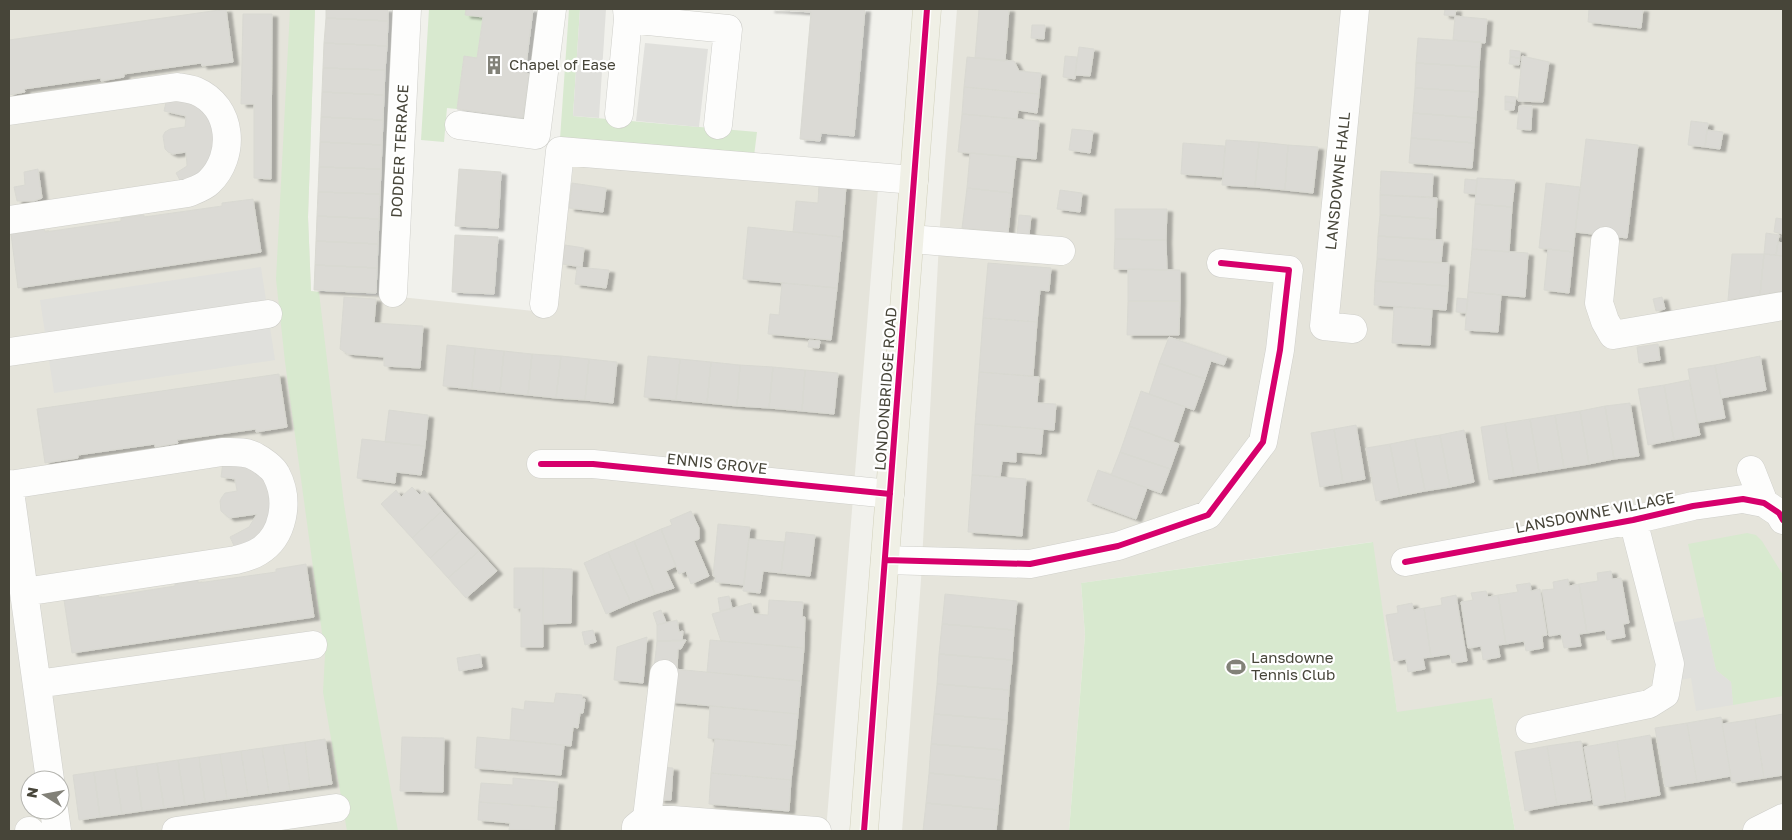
<svg xmlns="http://www.w3.org/2000/svg" width="1792" height="840" viewBox="0 0 1792 840" font-family="'Golos Text',sans-serif">
	<defs>
		<filter id="shadow"><feDropShadow dx="5.5" dy="3" stdDeviation="1" flood-color="#0004"/></filter>
	</defs>
	<rect width="100%" height="100%" fill="#f1f1ec"/>
	<path fill="#e5e4db" fill-rule="evenodd" d="M9,9H315L308,217L311,291L410,298L552,313L556,282L562,264L574,158L878,189L826,831H9ZM30,780H60V810H30Z
		M957,9H1783V831H1515L1492,699L1397,713L1372,542L1081,583L1085,635L1069,831H902L921,580L940,224Z"/>
	<path fill="#d8e9cf" d="M290,9H315L308,217L311,291L319,292L344,504L373,689L398,831H347L323,692L325,655L285,362L276,279Z
		M429,9H466V15L483,17L477,58L464,57L457,109L447,108L444,142L421,140Z
		M569,9H580L573,116L757,132L754,156L560,139Z
		M1747,533L1756,535L1762,541L1783,575V696L1733,705L1731,682L1716,670L1688,544Z
		M1373,542L1397,712L1492,698L1515,831H1069L1085,635L1081,583Z"/>
	<path fill="#e0e0dc" d="M580,9H606L599,118L573,116Z
		M645,43L708,49L699,127L636,121Z
		M261,267L275,360L54,393L40,300Z
		M1704,617L1716,670L1731,682L1733,705L1696,711L1691,678L1680,680L1670,623Z"/>
	<path fill="#dbdad5" stroke="#d9d9d2" filter="url(#shadow)" d="M226,9L233,62L202,66L201,63L124,74V77L101,81V78L24,89L25,92L9,95V40Z
		M326,9H388V21L326,18Z
		M466,9H533L525,73L529,74L523,118L457,109L464,56L477,58L483,17L465,15Z
		M769,9H865L854,136L821,133L820,141L800,139L811,12Z
		M979,9H1009L1005,61L975,58Z
		M1445,9H1456L1455,16L1444,15Z
		M1589,9H1643L1641,28L1588,22Z
		M243,14H272L271,179L254,178V104H241Z
		M1455,16L1487,19L1485,43L1453,40Z
		M326,18L388,21L387,46L324,43Z
		M1032,25H1045L1044,39L1031,38Z
		M1418,38L1481,42L1479,67L1416,63Z
		M324,43L387,46L385,70L323,68Z
		M1079,47L1094,49L1090,76L1075,75Z
		M1510,50L1520,51V58L1510,57Z
		M1065,56L1077,57L1075,79L1063,77Z
		M1522,56L1549,62L1543,102L1518,101Z
		M967,57L1014,61L1019,71L1041,73L1039,94L964,87Z
		M1510,57L1520,58L1519,65L1509,64Z
		M1416,63L1479,67L1478,92L1415,88Z
		M323,68L385,70L384,95L322,92Z
		M964,87L1039,94L1037,113L1018,110L1017,119L962,114Z
		M1415,88L1478,92L1476,118L1413,113Z
		M322,92L384,95L383,120L321,117Z
		M1505,96L1516,97L1515,103L1505,102Z
		M167,98L194,102L213,121L216,147L205,171L182,184L176,173L187,166L186,152L173,154L168,152L165,149L163,136L165,132L170,129L185,127L186,116L164,111Z
		M1505,102L1515,103L1514,110H1505Z
		M1519,106H1532L1531,130L1517,129Z
		M1413,113L1476,118L1474,143L1411,138Z
		M962,114L1039,121L1036,159L958,152Z
		M321,117L383,120L382,145L320,142Z
		M1691,121L1708,123L1705,147L1688,145Z
		M1072,129L1093,131L1090,153L1069,150Z
		M1707,130L1723,132L1720,149L1705,147Z
		M1411,138L1474,143L1472,168L1409,163Z
		M1586,139L1638,145L1627,238L1575,232Z
		M1226,140L1259,142L1255,187L1222,185Z
		M320,142L382,145L381,169L319,167Z
		M1259,142L1288,145L1285,190L1255,187Z
		M1183,143L1225,146L1223,177L1181,174Z
		M1288,145L1318,147L1313,193L1285,190Z
		M970,153L1016,157L1012,193L967,188Z
		M319,167L381,169L380,194L318,192Z
		M38,169L42,198L34,201H17L14,187L25,185L24,172Z
		M459,169L501,172L498,228L455,226Z
		M1381,171L1433,174L1432,197L1380,195Z
		M1477,178L1515,180L1512,207L1475,204Z
		M1465,179L1477,180L1476,194L1464,193Z
		M572,183L606,188L603,212L569,208Z
		M819,183L846,186L842,237L793,232L796,201L818,203Z
		M1546,183L1580,187L1573,252L1539,248Z
		M967,188L1012,193L1008,233L962,228Z
		M1060,190L1082,193L1080,212L1057,209Z
		M318,192L380,194L379,219L317,216Z
		M1380,195L1437,198L1436,219L1380,215Z
		M253,199L261,252L18,288L11,234L44,229L45,232L121,221V218L144,215V217L222,206V203Z
		M1475,204L1512,207L1509,252L1472,249Z
		M1115,209H1167L1166,240L1115,239Z
		M1019,215L1031,216L1029,235L1017,234Z
		M1380,215L1436,219L1435,240L1378,236Z
		M317,216L379,219L378,244L316,241Z
		M1776,218L1783,219V234L1774,232Z
		M748,227L842,237L837,288L743,279Z
		M1766,233L1779,235L1776,255L1764,254Z
		M455,235L498,237L494,294L452,292Z
		M1378,236L1443,240L1441,263L1377,259Z
		M1115,239L1166,240L1167,270L1114,269Z
		M316,241L378,244L377,268L315,265Z
		M1778,242L1783,243V256L1776,255Z
		M565,245L584,248L582,267L562,264Z
		M1472,249L1528,253L1525,297L1468,292Z
		M1548,249L1573,252L1569,293L1544,290Z
		M1732,254H1764L1760,295L1728,300Z
		M1764,254L1783,256V291L1760,295Z
		M1377,259L1449,263L1448,286L1375,281Z
		M988,263L1051,268L1049,291L1040,290L1037,322L983,318Z
		M315,265L377,268L376,293L314,290Z
		M577,267L609,270L606,288L575,284Z
		M1128,269L1180,270V301H1128Z
		M1375,281L1448,286L1446,310L1374,305Z
		M782,283L837,288L831,340L768,334L770,314L779,315Z
		M1468,292L1501,295L1498,332L1465,330Z
		M344,297L376,299L374,323L423,326L420,368L384,366V357L348,354L340,349Z
		M1662,297L1665,309L1656,311L1653,299Z
		M1457,298L1468,299L1466,313L1456,312Z
		M1128,301H1180L1179,335H1127Z
		M1394,307L1432,309L1430,345L1392,343Z
		M983,318L1037,322L1033,376L979,372Z
		M1169,337L1227,357L1224,365L1211,361L1205,379L1159,363Z
		M809,340L820,341L819,348L808,347Z
		M1658,344L1660,360L1639,363L1637,347Z
		M447,345L475,348L472,389L443,386Z
		M475,348L504,351L500,392L472,389Z
		M504,351L532,354L528,395L500,392Z
		M532,354L561,356L556,398L528,395Z
		M561,356L589,359L585,400L556,398Z
		M648,356L680,359L676,400L644,397Z
		M1760,356L1766,390L1721,398L1715,365Z
		M589,359L617,362L613,403L585,400Z
		M680,359L711,362L707,403L676,400Z
		M711,362L740,365L737,406L707,403Z
		M1159,363L1205,379L1194,410L1149,394Z
		M740,365L773,367L769,408L737,406Z
		M1715,365L1725,418L1697,423L1688,369Z
		M773,367L805,370L802,411L769,408Z
		M805,370L838,373L834,414L802,411Z
		M979,372L1039,377L1037,403L1056,404L1054,430L975,424Z
		M279,374L287,427L256,432V429L177,440L178,443L155,447V444L78,455V458L45,463L37,409Z
		M1689,380L1700,435L1674,440L1664,385Z
		M1664,385L1674,440L1648,445L1638,389Z
		M1141,391L1185,407L1173,442L1129,426Z
		M1630,403L1639,456L1614,459L1605,406Z
		M1605,406L1614,459L1589,464L1580,411Z
		M389,410L428,415L425,446L385,442Z
		M1580,411L1589,464L1564,468L1555,415Z
		M1555,415L1564,468L1539,472L1530,419Z
		M1530,419L1539,472L1514,476L1505,423Z
		M1505,423L1514,476L1489,480L1481,427Z
		M975,424L1043,429L1041,454L1016,452V462L1002,461L1000,477L972,475Z
		M1356,425L1365,479L1343,483L1334,429Z
		M1129,426L1179,444L1170,469L1120,452Z
		M1334,429L1343,483L1320,487L1311,433Z
		M1464,430L1474,482L1450,487L1440,435Z
		M1440,435L1450,487L1425,491L1415,439Z
		M362,439L425,446L421,475L396,472L395,483L357,478Z
		M1415,439L1425,491L1400,496L1390,444Z
		M1390,444L1400,496L1376,501L1366,448Z
		M1120,452L1170,469L1161,493L1111,475Z
		M223,462L249,466L269,485L273,513L261,537L236,550L230,537L249,527L257,514L229,518L221,511L220,501L222,497L225,493L237,491L235,479L221,477Z
		M1098,470L1147,488L1136,519L1087,501Z
		M972,475L1026,479L1022,536L968,532Z
		M412,487L420,495L424,490L442,511L412,538L381,504L396,490L401,497Z
		M442,511L460,531L430,558L412,538Z
		M691,511L699,528V539L694,541L709,576L691,584L686,571L679,574L661,529L672,525L670,520Z
		M718,524L750,527L744,585L715,582L716,576H713Z
		M661,529L676,566L666,571L674,588L655,594L634,541Z
		M460,531L479,551L448,578L430,558Z
		M786,532L815,535L810,576L781,573Z
		M749,539L785,542L781,573L763,571L760,593L743,591Z
		M634,541L655,594L631,603L608,552Z
		M479,551L497,571L466,598L448,578Z
		M608,552L631,603L606,614L584,563Z
		M306,564L314,617L72,653L64,600L98,595L99,598L175,586V584L198,580V583L276,572V569Z
		M514,568H543V647H521V608H514Z
		M543,568L572,569L571,623L543,624Z
		M1611,571L1612,579L1621,578L1629,623L1623,624L1625,637L1607,640L1605,630L1587,633L1579,584L1598,581L1597,573Z
		M1568,579L1569,586L1579,584L1587,633L1579,634L1581,646L1564,648L1561,634L1549,636L1542,590L1554,589L1553,582Z
		M1530,583L1531,591L1540,589L1547,635L1542,636L1543,648L1526,651L1524,641L1506,644L1498,595L1518,592L1516,585Z
		M1486,591L1488,597L1498,595L1506,644L1498,645L1500,657L1483,660L1481,646L1468,648L1461,602L1473,600L1471,593Z
		M945,594L1017,601L1014,630L942,624Z
		M1456,595L1467,661L1452,663L1450,654L1431,657L1424,608L1442,605L1441,598Z
		M729,596L732,608L720,611L718,598Z
		M769,600L803,602L802,617H805L804,648L721,641L712,614L751,603L754,614L768,615Z
		M1412,603L1413,610L1424,608L1431,657L1423,658L1425,669L1408,672L1406,659L1394,661L1386,615L1398,613L1397,606Z
		M661,610L666,622L657,625L653,613Z
		M677,620L679,632L683,631L682,641H657V625Z
		M942,624L1014,630L1012,660L939,654Z
		M593,630L596,642L585,645L582,632Z
		M647,637L643,683L614,680L617,647Z
		M686,640L681,649H678L677,670L654,669L657,641Z
		M710,640L804,648L801,681L707,672Z
		M480,654L482,667L459,671L457,658Z
		M939,654L1012,660L1009,690L937,684Z
		M674,669L801,681L798,714L670,702Z
		M937,684L1009,690L1007,720L934,714Z
		M556,693L582,695V699H585L583,713H580L578,728L573,727L571,746L510,740L512,708L524,710L525,701L554,703Z
		M710,706L798,714L795,746L708,738Z
		M934,714L1007,720L1004,750L931,744Z
		M1783,714V775L1764,778L1755,719Z
		M1721,717L1731,776L1697,782L1687,723Z
		M1755,719L1764,778L1732,783L1722,724Z
		M1687,723L1697,782L1665,787L1655,728Z
		M1650,735L1660,795L1626,801L1617,741Z
		M402,737L444,738L443,792L400,791Z
		M477,737L564,745L561,775L475,768Z
		M325,739L332,784L310,787L305,742Z
		M715,739L795,746L791,780L711,773Z
		M1581,741L1591,800L1557,805L1547,746Z
		M1617,741L1626,801L1594,806L1584,747Z
		M305,742L310,787L290,790L283,745Z
		M931,744L1004,750L1001,780L929,773Z
		M283,745L290,790L269,793L262,748Z
		M1547,746L1557,805L1525,811L1515,752Z
		M262,748L269,793L248,796L241,751Z
		M241,751L248,796L227,799L220,754Z
		M220,754L227,799L205,802L199,757Z
		M199,757L205,802L185,805L178,760Z
		M178,760L185,805L164,808L157,763Z
		M157,763L164,808L142,811L136,766Z
		M136,766L142,811L122,814L115,769Z
		M661,767L673,768L671,800H659Z
		M115,769L122,814L100,817L94,772Z
		M94,772L100,817L79,820L73,775Z
		M711,773L791,780L789,811L709,804Z
		M929,773L1001,780L998,810L926,803Z
		M513,778L558,782L556,808L479,802L481,783L513,785Z
		M479,802L556,808L554,831L509,830L510,823L478,820Z
		M926,803L998,810L996,831H923Z"/>
	<g fill="none" stroke-linecap="round" stroke-linejoin="round">
		<g stroke="#cfcfca" stroke-width="29">
			<path id="minor" d="M628,19L728,29L718,125
				M9,111L177,87C183,88 190,89 196,91C233,107 236,156 209,182C204,187 195,190 188,193L9,220
				M619,114L628,19L627,9
				M459,125L536,135L552,9
				M910,239L1061,251
				M1605,241L1599,303L1605,321L1613,335L1783,306
				M393,293L407,9
				M544,304L560,151L914,180
				M1353,329L1324,326L1355,9
				M9,352L268,314
				M541,464H593L890,494
				M1751,470L1764,503
				M9,484L50,780
				M9,485L222,452C233,452 247,451 256,457C262,460 273,468 276,474C290,500 284,537 258,552C252,556 243,558 236,560L24,592
				M885,560L1030,564L1118,546L1208,515L1263,442L1280,350L1289,270L1221,263
				M1405,562L1633,520L1693,506L1743,499L1764,503L1779,513L1783,520
				M37,684L313,645
				M1530,729L1649,704L1665,694L1670,664L1633,520
				M54,810L57,831
				M647,818L817,831
				M636,830V827L647,818L664,674
				M29,831H30
				M176,831L336,808
				M1757,831L1783,818"/>
		</g>
		<g stroke="#d2d1bc" stroke-width="29">
			<path id="major" d="M864,831L927,9"/>
		</g>
		<use href="#minor" stroke="#fdfdfc" stroke-width="28"/>
		<use href="#major" stroke="#f0f0e6" stroke-width="28"/>
		<g stroke="#fff" stroke-width="9">
			<path id="cycleway" d="M541,464H593L890,494
				M885,560L1030,564L1118,546L1208,515L1263,442L1280,350L1289,270L1221,263
				M1405,562L1633,520L1693,506L1743,499L1764,503L1779,513L1783,520
				M864,831L927,9"/>
		</g>
		<use href="#cycleway" stroke="#d6006c" stroke-width="6"/>
	</g>
	<defs>
		<g id="building-bare" transform="scale(1.5)"><path d="M-4-6H4V6H1V3H-1V6H-4ZM-2.5-4.3h1.7v1.8h-1.7ZM.8-4.3h1.7v1.8H.8ZM-2.5-1h1.7V.8h-1.7ZM.8-1h1.7V.8H.8Z" fill="#828178" stroke="#fff" stroke-width="2.5" paint-order="stroke"/></g>
		<g id="stadium-bare" transform="scale(1.5)"><path d="M0-5a6.5 5 0 1 0 0 10a6.5 5 0 1 0 0-10ZM-3.5-1.8h7v3.6h-7Z" fill="#828178" stroke="#fff" stroke-width="2.5" paint-order="stroke"/></g>
	</defs>
	<g fill-rule="evenodd">
		<use href="#building-bare" x="494" y="65"/>
		<use href="#stadium-bare" x="1236" y="667"/>
	</g>
	<g text-anchor="middle" stroke-width="4.5" stroke-linejoin="round" paint-order="stroke">
		<g font-size="15" fill="#474539" stroke="#fff" text-anchor="start">
			<text x="509" y="70">Chapel of Ease</text>
			<text x="1251" y="663">Lansdowne<tspan x="1251" dy="17">Tennis Club</tspan></text>
		</g>
		<g font-size="15" fill="#474539" stroke="#fff">
			<text transform="translate(400 151) rotate(-87)" y="5">DODDER TERRACE</text>
			<text transform="translate(1338 181) rotate(-84)" y="5">LANSDOWNE HALL</text>
			<text transform="translate(886 389) rotate(-86)" y="5">LONDONBRIDGE ROAD</text>
			<text transform="translate(717 464) rotate(6)" y="5">ENNIS GROVE</text>
			<text transform="translate(1595 513) rotate(-11)" y="5">LANSDOWNE VILLAGE</text>
		</g>
	</g>
	<rect width="1792" height="840" fill="none" stroke="#474539" stroke-width="20"/>
	<g transform="translate(45 795) rotate(281)"><circle r="24" fill="#ffffff" stroke="#b5b5b0"/>
	<path d="M0-4L9 19L0 12L-9 19Z" fill="#828178"/>
	<text y="-8" font-size="14" font-weight="bold" text-anchor="middle" fill="#474539">N</text>
	</g>
</svg>
